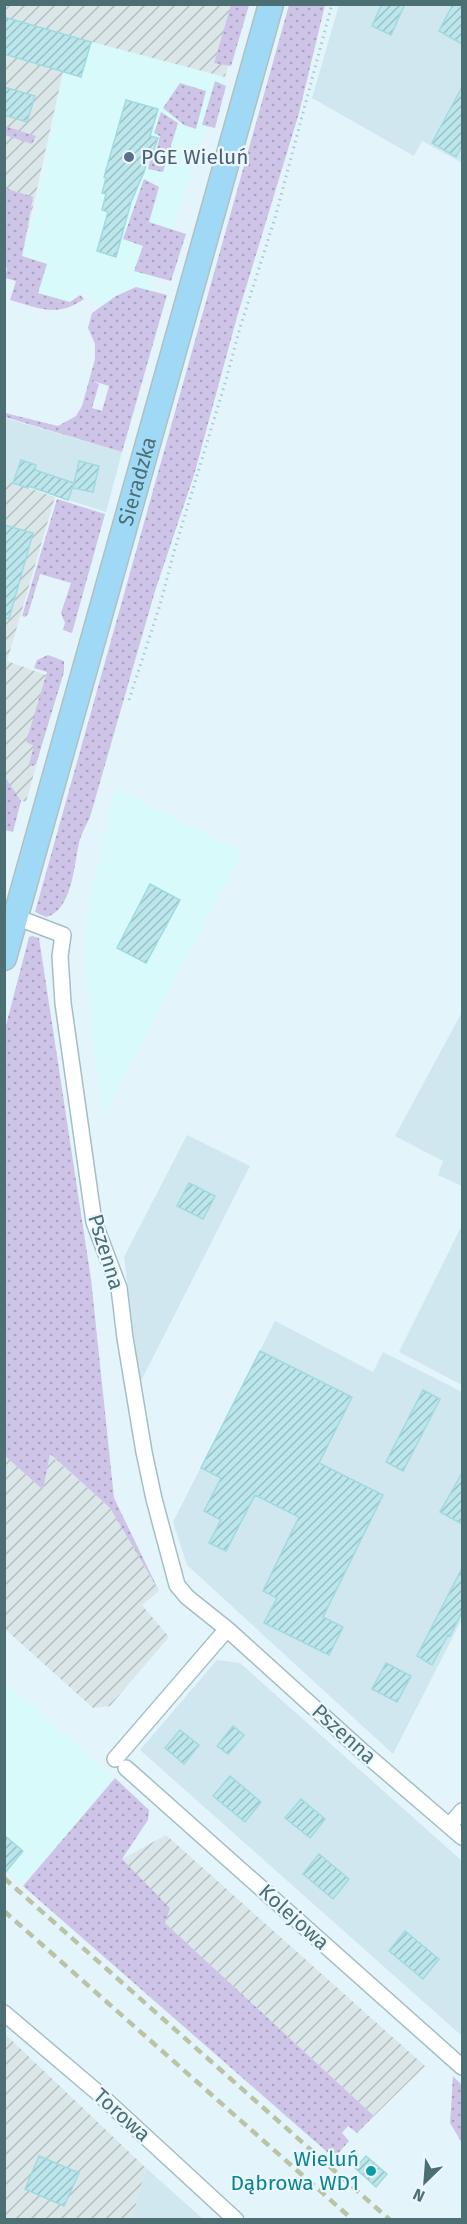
<svg xmlns="http://www.w3.org/2000/svg" width="467" height="2224" viewBox="0 0 467 2224" font-family="'Fira Sans',sans-serif">
	<defs>
		<pattern id="industrial-furrows" width="10" height="10" patternUnits="userSpaceOnUse" patternTransform="scale(1.5)"><rect width="10" height="10" fill="#dbe6e9"/><path d="M-1 1l2-2M0 10L10 0M9 11l2-2" fill="none" stroke="#b4bfc1"/></pattern>
		<pattern id="grass-dots" width="8" height="8" patternUnits="userSpaceOnUse" patternTransform="scale(1.5)"><rect width="8" height="8" fill="#cec4e7"/><path d="M2 2h.1M6 6h.1" fill="none" stroke="#a9a3c0" stroke-width="1.8" stroke-linecap="round"/></pattern>
		<pattern id="building-hatch" width="6" height="6" patternUnits="userSpaceOnUse" patternTransform="scale(1.5)"><rect width="6" height="6" fill="#bbe7ec"/><path d="M-1 1l2-2M0 6l6-6M5 7l2-2" fill="none" stroke="#9abfc4"/></pattern>
	</defs>
	<rect width="100%" height="100%" fill="#e4f4fb"/>
	<path fill="#d0e7ef" d="M339,5H462V163L422,141L414,156L312,98Z
		M5,418L122,452L106,512L5,480Z
		M462,1012V1186L438,1175L443,1161L395,1136Z
		M187,1135L250,1166L140,1383L124,1257Z
		M462,1225V1385L399,1352Z
		M275,1321L373,1372L383,1352L462,1392V1619L393,1754L187,1565L173,1522Z
		M217,1660L240,1663L462,1861V2036L140,1750Z
		M146,2168L203,2219H132Z"/>
	<path fill="#d8fafa" d="M91,42L225,77L140,321L106,312L84,292L70,302L38,293L46,264L22,256L39,197L63,71Z
		M115,788L243,852L102,1118L88,1000L86,947L88,908Z
		M5,1682L115,1778L23,1886L5,1870Z"/>
	<path fill="url(#industrial-furrows)" d="M4,5H245L225,77L92,42L81,77L63,72L22,256L5,251Z
		M5,480L55,497L7,661L60,680L26,802L5,795Z
		M49,1454L110,1508L159,1591L142,1605L169,1637L110,1706L93,1708L5,1629V1456L43,1490Z
		M166,1835L425,2066L374,2116L165,1923L122,1859Z
		M4,2033L146,2168L132,2219H5Z"/>
	<path fill="url(#grass-dots)" fill-rule="evenodd" d="M231,5H249L231,66L214,63Z
		M289,5H325L299,113L237,317L194,475L155,591L90,817C86,826 81,834 79,843C74,865 72,911 46,917L35,912Z
		M215,81L226,86L215,128L202,125Z
		M180,83L206,91L196,129L184,125L163,108Z
		M161,112L178,123L163,172L148,169L151,155H155L160,136L154,133Z
		M5,126L36,136L32,144L5,135Z
		M144,179L159,187L149,222L186,234L171,281L134,271L143,246L123,239Z
		M5,188L33,197L22,256L47,264L38,293L70,302L80,295L84,299C57,318 39,308 10,300L16,281L5,278L7,268L4,267Z
		M136,287L167,295L122,452L5,417V413L58,426L76,416L82,406L95,359V344L88,328L92,313L116,296ZM90,380L109,386L102,411L92,408L99,384Z
		M57,499L105,514L72,633L63,630L65,623L61,613L71,583L40,574L28,614L25,617L22,616Z
		M48,655L64,661V672L36,764L32,766L29,764L34,746L26,742L47,672L34,668L37,660Z
		M5,777L21,801L13,832L5,830Z
		M32,936L39,938L91,1279L114,1498L159,1591L110,1508L50,1454L43,1490L5,1456V1029L29,937Z
		M115,1778L149,1810L148,1820L122,1859L170,1908L165,1923L374,2116L357,2133L348,2126L342,2133L349,2141L334,2158L23,1886Z
		M453,2076L462,2085V2143L450,2123Z"/>
	<path fill="url(#building-hatch)" stroke="#9fdae0" stroke-width="1.5" d="M382,4H405L391,35L372,26Z
		M453,4H462V44L439,31Z
		M4,17L91,42L81,77L4,54Z
		M4,87L35,96L27,122L4,115Z
		M462,87V145L456,157L432,143Z
		M126,100L158,109L150,136L158,138L153,152L150,151L144,172L131,202L116,257L97,251L108,212L102,210L106,194L102,193L106,178L104,177Z
		M21,460L36,465L35,470L74,483L68,500L29,486L28,488L13,483Z
		M79,461L99,466L93,492L73,488Z
		M4,525L33,533L9,619L4,618Z
		M150,884L180,900L146,963L117,948Z
		M189,1183L215,1196L203,1219L177,1206Z
		M260,1351L352,1397L319,1463L383,1495L323,1617L343,1627L329,1655L264,1623L277,1598L263,1591L299,1517L255,1495L226,1551L209,1543L221,1520L204,1511L221,1478L201,1468Z
		M423,1390L440,1399L403,1471L386,1462Z
		M462,1473V1524L440,1512Z
		M462,1568V1612L450,1636L448,1635L432,1665L417,1656Z
		M386,1663L411,1676L397,1702L372,1689Z
		M233,1726L244,1735L228,1754L217,1746Z
		M180,1730L199,1745L184,1764L165,1748Z
		M230,1776L261,1802L245,1822L213,1796Z
		M301,1799L325,1819L310,1838L285,1818Z
		M4,1835L23,1851L4,1874Z
		M319,1854L349,1879L333,1899L303,1874Z
		M405,1931L439,1959L423,1979L389,1951Z
		M39,2156L79,2173L64,2206L25,2189Z
		M366,2156L387,2174L376,2187L355,2168Z"/>
	<g fill="none" stroke-linecap="round" stroke-linejoin="round">
		<g stroke="#a3bfc4" stroke-width="18">
			<path id="street" d="M16,917L63,935L60,956L63,1003L94,1222L119,1288L125,1338L144,1452L154,1499L177,1585L187,1597L227,1629L362,1751L462,1837
				M115,1759L227,1629
				M126,1768L462,2067
				M450,1825L462,1811
				M4,2013L97,2092L236,2220"/>
		</g>
		<g stroke="#b0c0c1" stroke-width="27">
			<g id="primary">
				<path id="s1" d="M4,958L271,4"/>
			</g>
		</g>
		<path stroke="#a1ced3" stroke-width="3" stroke-dasharray="1.5 4.5" stroke-linecap="butt" d="M129,700L160,605L175,548L226,380L239,331L275,218L332,4"/>
		<use href="#street" stroke="#fff" stroke-width="15"/>
		<use href="#primary" stroke="#a0d9f6" stroke-width="24"/>
		<path stroke="#bbc3a4" stroke-width="4.5" stroke-dasharray="9 6" stroke-linecap="butt" d="M4,1878L390,2220
			M4,1911L353,2220"/>
	</g>
	<circle fill="#5c6f8a" stroke="#eaf8fe" stroke-width="2" cx="129" cy="157" r="6"/>
	<circle fill="#0f9aa8" stroke="#eaf8fe" stroke-width="2" cx="371" cy="2171" r="6"/>
	<g text-anchor="middle" stroke-width="4.5" stroke-linejoin="round" paint-order="stroke">
		<g font-size="21" fill="#4e5e75" stroke="#eaf8fe" text-anchor="start">
			<text x="141" y="164">PGE Wieluń</text>
		</g>
		<g font-size="21" fill="#4b6f72" stroke="#eaf8fe">
			<text dy="7" stroke="none"><textPath href="#s1" startOffset="495">Sieradzka</textPath></text>
			<text transform="translate(106 1252) rotate(73)" y="7">Pszenna</text>
			<text transform="translate(344 1734) rotate(42)" y="7">Pszenna</text>
			<text transform="translate(294 1917) rotate(42)" y="7">Kolejowa</text>
			<text transform="translate(122 2115) rotate(42)" y="7">Torowa</text>
		</g>
		<g font-size="21" fill="#0d838f" stroke="#eaf8fe" text-anchor="end">
			<text x="359" y="2166">Wieluń<tspan x="359" dy="24">Dąbrowa WD1</tspan></text>
		</g>
	</g>
	<rect width="467" height="2224" fill="none" stroke="#4b6f72" stroke-width="12"/>
	<g transform="translate(425 2182) rotate(205)" stroke="#eaf8fe" stroke-width="4.5" paint-order="stroke">
	<path d="M0-4.5L10 22L0 15L-10 22Z" fill="#4b6f72"/>
	<text y="-9" font-size="16" font-weight="bold" text-anchor="middle" fill="#4b6f72">N</text>
	</g>
</svg>
